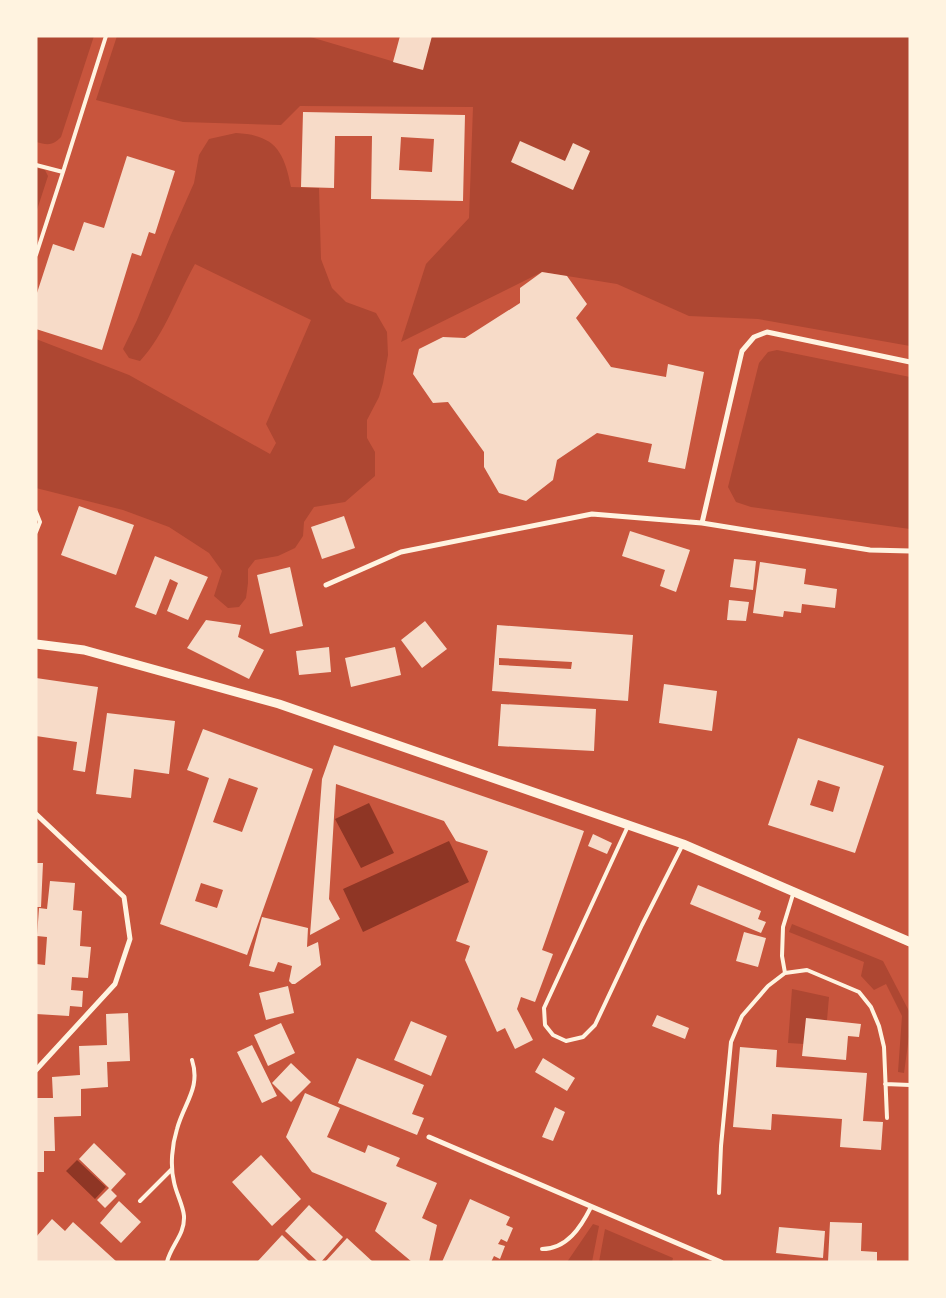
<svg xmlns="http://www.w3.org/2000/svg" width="946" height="1298" viewBox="0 0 946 1298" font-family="'Sofia Sans Condensed',sans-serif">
	<rect width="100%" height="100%" fill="#c8553d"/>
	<path fill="#ae4732" d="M36,36H94L61,137C53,146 47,145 36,142Z
		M117,36H307L422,70L432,36H910V346L758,319L689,316L617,284L542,272L401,342L426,264L469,218L473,107L300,106L281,125L183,122L96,100Z
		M236,133C275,135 284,151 291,187L319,188L321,259L332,288L346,302L376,313L387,332L388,355L383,383L379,397L367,420V438L375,452V476L345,502L314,507L304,522L303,536L295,548L278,556L255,560L248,569V583L246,598L239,607L228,608L214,596L222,571L209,553L169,527L123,510L36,488V339L129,375L270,454L276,443L266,424L311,320L195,264C177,296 165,334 140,361L129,358L123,349L137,320L170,237L194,183L199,155L209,139Z
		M36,168L45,170L48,176L36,213Z
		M777,350L910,377V529L751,507L736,502L728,487L759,363L768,352Z
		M792,924L883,961L910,1013V1029L904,1073L898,1072L902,1016L886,984L874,990L861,976L864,962L789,932Z
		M792,989L829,997L827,1020L804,1044L788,1043Z
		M593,1224L599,1226L592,1262H567Z
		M605,1229L673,1258L672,1262H599Z"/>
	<path fill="#8f3625" d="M369,803L394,853L361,868L335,819Z
		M449,841L469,882L363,932L343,889Z
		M77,1160L106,1187L95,1199L66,1171Z"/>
	<path fill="#f7dbc8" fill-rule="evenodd" d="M400,36H432L423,70L393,62Z
		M303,112L465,115L463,201L371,199L372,136H335L334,188L301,187ZM401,137L434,139L432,172L399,170Z
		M520,141L565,161L573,143L590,151L573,190L511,162Z
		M127,156L175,171L155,234L149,232L141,256L132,253L102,350L36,329V296L53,244L74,251L84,222L104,228Z
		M542,272L567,276L587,304L576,318L611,367L666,377L668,364L704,372L685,469L648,462L652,444L597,433L557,460L553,480L526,501L499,493L484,467V452L448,402L433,403L413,374L419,349L443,337L465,338L520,303V288Z
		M79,506L134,525L116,575L61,555Z
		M344,516L355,548L322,559L311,527Z
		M630,531L690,550L676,592L660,586L665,570L622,556Z
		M155,556L208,577L188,620L167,611L178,583L170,579L156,615L135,607Z
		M734,559L756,561L753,590L730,587Z
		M760,562L806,569L804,584L837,589L835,608L802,604L801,613L784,611L783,617L753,613Z
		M290,567L303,626L270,634L257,575Z
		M729,600L749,602L746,621L727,620Z
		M206,620L241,625L238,637L264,650L249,679L187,648Z
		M425,621L447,649L422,668L401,640Z
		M497,625L633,635L628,701L492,691ZM499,658L572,662L571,669L499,665Z
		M329,647L331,672L299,675L296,651Z
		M395,647L401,675L351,687L345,658Z
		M36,678L98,687L85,772L73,770L77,742L36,736Z
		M664,684L717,691L712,731L659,723Z
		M501,704L596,709L594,751L498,746Z
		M107,713L175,721L169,774L134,769L131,798L96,794Z
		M203,729L313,769L247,955L160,924L209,778L187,770ZM229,778L258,788L242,832L213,822ZM201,883L223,890L217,908L195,901Z
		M798,738L884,766L855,853L768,825ZM818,780L840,787L833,812L810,805Z
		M334,745L584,831L542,950L553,954L535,1002L521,997L517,1009L533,1040L515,1049L505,1028L497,1032L465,960L470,946L456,941L488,851L456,841L444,821L336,784L329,899L340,919L310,935L322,779Z
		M593,834L612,843L607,854L588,846Z
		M36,863H43L41,907H36Z
		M50,881L75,883L73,910L82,911L80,946L91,947L88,978L72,977L71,990L83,991L82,1007L70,1006L69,1016L36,1014V964L45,965L47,937L37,936L39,908L47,909Z
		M698,885L761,911L758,919L766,922L761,933L690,904Z
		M262,917L308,928L307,947L318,942L321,965L295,984H292L289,981L292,966L278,962L274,972L249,966Z
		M744,932L766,938L758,967L736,961Z
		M288,986L294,1013L266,1020L259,993Z
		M128,1013L130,1061L107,1062L108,1087L81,1089V1116L54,1117L55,1151H44V1172H36V1098H53L52,1077L80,1075L79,1046L107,1045L106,1014Z
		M657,1015L689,1028L685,1039L652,1026Z
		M806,1018L861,1024L859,1037L848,1036L846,1060L802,1056Z
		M411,1021L447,1036L431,1076L394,1060Z
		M281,1023L295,1053L268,1066L254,1035Z
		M252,1045L277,1096L262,1103L237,1052Z
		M740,1047L777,1050L776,1067L867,1073L863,1121L883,1122L881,1150L840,1147L842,1119L772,1114L771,1130L733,1127Z
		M357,1058L424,1085L412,1114L424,1118L417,1135L338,1103Z
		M543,1058L575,1078L567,1091L535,1072Z
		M291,1063L311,1082L291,1102L272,1083Z
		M305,1093L340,1108L327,1137L365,1153L368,1145L400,1158L396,1166L437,1183L422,1218L437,1225L429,1262H412L375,1231L387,1203L312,1172L286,1137Z
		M555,1107L565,1112L553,1141L542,1137Z
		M94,1143L126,1174L111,1190L117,1196L105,1208L97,1200L109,1188L79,1159Z
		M261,1155L301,1199L272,1226L232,1182Z
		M470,1199L510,1217L506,1225L513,1228L507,1242L501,1239L498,1244L505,1246L500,1259L494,1256L491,1262H442Z
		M119,1201L141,1222L121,1243L100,1223Z
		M309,1205L343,1237L321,1262H318L285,1231Z
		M52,1219L65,1231L73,1222L117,1262H36V1237Z
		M830,1222L862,1223L861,1251L877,1252V1262H828Z
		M779,1227L825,1231L823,1258L776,1253Z
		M282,1235L310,1262H257Z
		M347,1238L373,1262H325Z"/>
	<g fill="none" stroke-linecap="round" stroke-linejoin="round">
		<path stroke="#fff3e0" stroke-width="4" d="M36,165L63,172L106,36
			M36,255L63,172
			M36,512L40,522L36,532
			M628,826L544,1008L545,1025L553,1035L566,1041L583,1037L595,1025L642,925L683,844
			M794,891L783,927L782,956L785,973L807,970L859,992L871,1007L879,1026L884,1047L887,1118
			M885,1084L910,1085
			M719,1193L721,1146L731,1042L742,1016L768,986L785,973
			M140,1201L172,1169
			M542,1249C567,1249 581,1227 591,1207
			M167,1262C171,1245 185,1235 184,1216C183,1205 176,1193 174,1182C170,1166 172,1145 177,1129C184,1103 201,1088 192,1060"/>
		<path stroke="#fff3e0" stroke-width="5" d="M702,523L742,351L754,337L767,332L910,362
			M326,585L401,552L592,514L702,523L870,550L910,551
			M36,814L124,897L130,939L115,984L36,1070
			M429,1137L721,1262"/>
		<path stroke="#fff3e0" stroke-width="9" d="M36,644L84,650L279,704L683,844L910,942"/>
	</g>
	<rect width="946" height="1298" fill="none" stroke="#fff3e0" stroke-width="75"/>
</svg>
